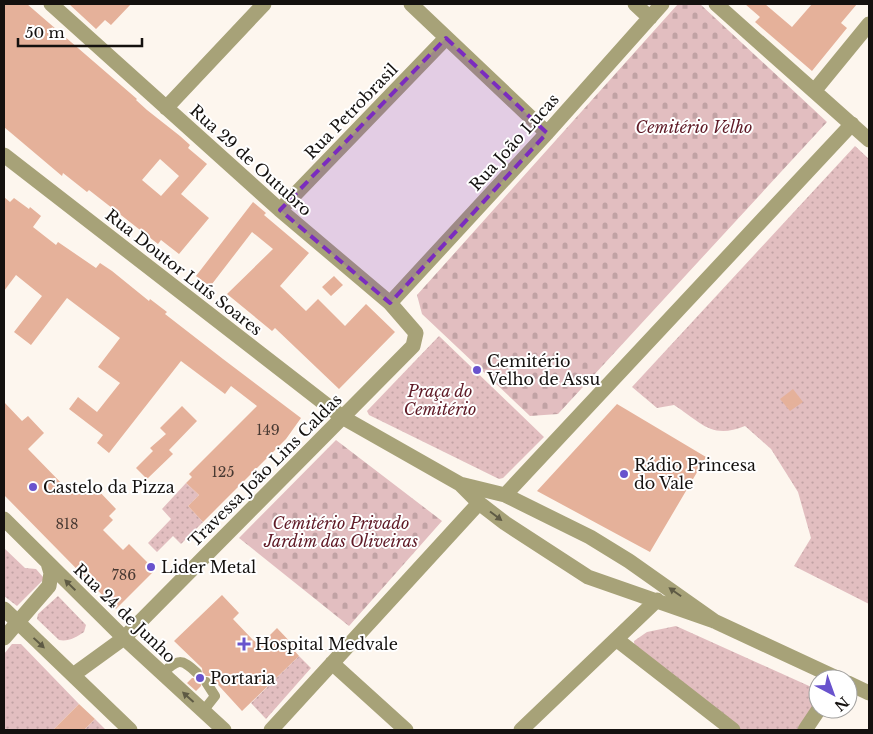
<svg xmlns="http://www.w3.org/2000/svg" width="873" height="734" viewBox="0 0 873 734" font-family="'Libre Baskerville',serif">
	<defs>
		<pattern id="green-dots" width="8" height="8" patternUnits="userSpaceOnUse" patternTransform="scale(1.25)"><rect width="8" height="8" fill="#e2bec0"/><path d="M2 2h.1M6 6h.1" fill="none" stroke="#c1a2a4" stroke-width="1.8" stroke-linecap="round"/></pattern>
		<pattern id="cemetery-stones" width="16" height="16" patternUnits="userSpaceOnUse" patternTransform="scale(1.25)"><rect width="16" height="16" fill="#e2bec0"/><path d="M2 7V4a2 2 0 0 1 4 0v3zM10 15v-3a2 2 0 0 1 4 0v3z" fill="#c1a2a4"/></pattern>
	</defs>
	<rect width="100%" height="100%" fill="#fdf6ee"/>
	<path fill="url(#green-dots)" d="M855,146L869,159V604L794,566L811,538L798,492L771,449L745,426C711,440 701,422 674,405L657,408L632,387Z
		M439,336L544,437L503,478L499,479L369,415L367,411Z
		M186,483L199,495L188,506L203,522L181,544L173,536L157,552L148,543L171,519L162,509Z
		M4,548L25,568L36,569L43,577V580L17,606L4,596Z
		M58,596L86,625L84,632C77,637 68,642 59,640L37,619L38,614Z
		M676,626L818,690V709L802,730H738L635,654L634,641L647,632Z
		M12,644H21L79,704L53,730H4V654Z
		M299,656L311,668L266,719L251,703Z
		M95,719L106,730H84Z"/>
	<path fill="url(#cemetery-stones)" d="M678,4H700L827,122L558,414L530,416L422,314L417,295Z
		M336,440L442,521L349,626L239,538Z"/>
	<path fill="#e5b19a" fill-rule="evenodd" d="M4,4H27L137,99L136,100L147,110L180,136L190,145L188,148L207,164L181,194L209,218L179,254L161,240L158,244L89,190L87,192L63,173L62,176L4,127ZM160,159L179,176L161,196L142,180Z
		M69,4H131L111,25L105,20L96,29Z
		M745,4H765L792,27L812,4H857L841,23L847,28L812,71L755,22L760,17Z
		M4,197L10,202L14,198L29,209L30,207L41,216L33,227L56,245L58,242L96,268L100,263L112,271L149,301L150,299L167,312L165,314L223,359L301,418L286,439L203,522L188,506L199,495L186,483L192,477L189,474L257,406L231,386L225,394L181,361L109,453L97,443L103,435L69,409L78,397L97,412L120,383L98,367L120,338L67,298L31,345L14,332L42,296L16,275L4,291Z
		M253,202L266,213L264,215L309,253L280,286L306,311L318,299L345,326L366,304L395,332L339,389L275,328L272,331L227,294L273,249L252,232L212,284H207L196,276Z
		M334,276L343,285L331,296L322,287Z
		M793,389L803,402L790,411L780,399Z
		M4,402L22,421L28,416L44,433L28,449L67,489L75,481L88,495L96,488L116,509L109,516L113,520L103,530L123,550L129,544L155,570L116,609L4,495Z
		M617,404L706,457L650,552L537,491Z
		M182,406L197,421L169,450L173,454L147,479L136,468L153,451L150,448L166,434L160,428Z
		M222,595L239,613L233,619L253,640L260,645L277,628L295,647L293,649L299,656L242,711L210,676H203L202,668L174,641Z
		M192,678L200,679L201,686L196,691L187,683Z
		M79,704L95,719L84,730H53Z"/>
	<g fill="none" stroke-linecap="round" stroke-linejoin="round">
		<path stroke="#a7a278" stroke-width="10" d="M163,673C178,659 181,658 197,673
			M204,710L215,696L206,682"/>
		<path stroke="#a7a278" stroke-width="15" d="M51,4L280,210L390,303L416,333L413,346L124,638L73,675
			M411,4L547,133
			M635,4L650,18
			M716,4L869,140
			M815,90L869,24
			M166,108L264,4
			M4,155L342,417L460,484L505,495L590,537L629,561L714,621
			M280,210L446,38
			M390,303L547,133L662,4
			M461,485L479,503L505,523L588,577L714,621L839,679
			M505,495L852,124
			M4,519L124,638L224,730
			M4,609L130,730
			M4,638L49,586L51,573L48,563
			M616,639L733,730
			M332,663L406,730
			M848,683L869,693
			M271,730L479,503
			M521,730L657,600
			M805,730L819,709"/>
	</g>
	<defs><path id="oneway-solid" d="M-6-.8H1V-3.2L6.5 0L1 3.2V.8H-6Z" transform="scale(1.25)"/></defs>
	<g fill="#5e5a44">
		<use href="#oneway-solid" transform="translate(496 516) rotate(37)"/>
		<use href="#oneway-solid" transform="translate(70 585) rotate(-136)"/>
		<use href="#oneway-solid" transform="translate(675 592) rotate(-145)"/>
		<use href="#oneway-solid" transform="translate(39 643) rotate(43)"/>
		<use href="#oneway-solid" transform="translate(188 697) rotate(-138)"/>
	</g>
	<path fill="#7b2cbf" fill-opacity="0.2" stroke="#7b2cbf" stroke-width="4" stroke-dasharray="10 6" stroke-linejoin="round" d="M446,38L547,133L390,303L280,210Z"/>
	<g fill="#6953cd" stroke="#fff" stroke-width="2">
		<circle cx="477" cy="370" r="5"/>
		<circle cx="624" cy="474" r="5"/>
		<circle cx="33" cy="487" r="5"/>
		<circle cx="151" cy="567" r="5"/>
		<path d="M241.5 636.5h5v5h5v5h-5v5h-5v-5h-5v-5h5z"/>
		<circle cx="200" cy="678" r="5"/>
	</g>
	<g text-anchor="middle" stroke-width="4" stroke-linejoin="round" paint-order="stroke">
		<g font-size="14" fill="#483932">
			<text x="268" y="435">149</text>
			<text x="223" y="477">125</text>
			<text x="67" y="529">818</text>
			<text x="124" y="580">786</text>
		</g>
		<g font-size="16" fill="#14110f" stroke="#fff">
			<text transform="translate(351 111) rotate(-46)" y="6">Rua Petrobrasil</text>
			<text transform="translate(514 142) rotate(-48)" y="6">Rua João Lucas</text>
			<text transform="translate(251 160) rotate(42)" y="6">Rua 29 de Outubro</text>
			<text transform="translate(184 272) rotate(38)" y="6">Rua Doutor Luís Soares</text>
			<text transform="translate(265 470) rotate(-45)" y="6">Travessa João Lins Caldas</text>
			<text transform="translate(125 613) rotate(44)" y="6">Rua 24 de Junho</text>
		</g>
		<g font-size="16" font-style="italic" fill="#5f1a26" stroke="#fff">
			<text x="694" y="133">Cemitério Velho</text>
			<text x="440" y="397">Praça do<tspan x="440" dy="18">Cemitério</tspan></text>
			<text x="341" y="529">Cemitério Privado<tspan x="341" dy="18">Jardim das Oliveiras</tspan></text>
		</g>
		<g font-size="16" fill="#14110f" stroke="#fff" text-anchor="start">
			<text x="487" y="367">Cemitério<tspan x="487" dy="18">Velho de Assu</tspan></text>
			<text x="634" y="471">Rádio Princesa<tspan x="634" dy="18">do Vale</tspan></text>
			<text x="43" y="493">Castelo da Pizza</text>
			<text x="161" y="573">Lider Metal</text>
			<text x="255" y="650">Hospital Medvale</text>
			<text x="210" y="684">Portaria</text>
		</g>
	</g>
	<rect width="873" height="734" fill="none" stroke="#14110f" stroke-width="10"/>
	<g transform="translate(833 694) rotate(139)"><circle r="24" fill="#ffffff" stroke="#a1a09f"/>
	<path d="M0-4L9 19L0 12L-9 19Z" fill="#6953cd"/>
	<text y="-8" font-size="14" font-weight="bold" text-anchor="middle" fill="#14110f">N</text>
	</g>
	<path d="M18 38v8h124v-8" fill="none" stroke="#14110f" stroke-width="2.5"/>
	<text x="25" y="38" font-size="15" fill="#14110f" stroke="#ffffff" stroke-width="4" paint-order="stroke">50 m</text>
</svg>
